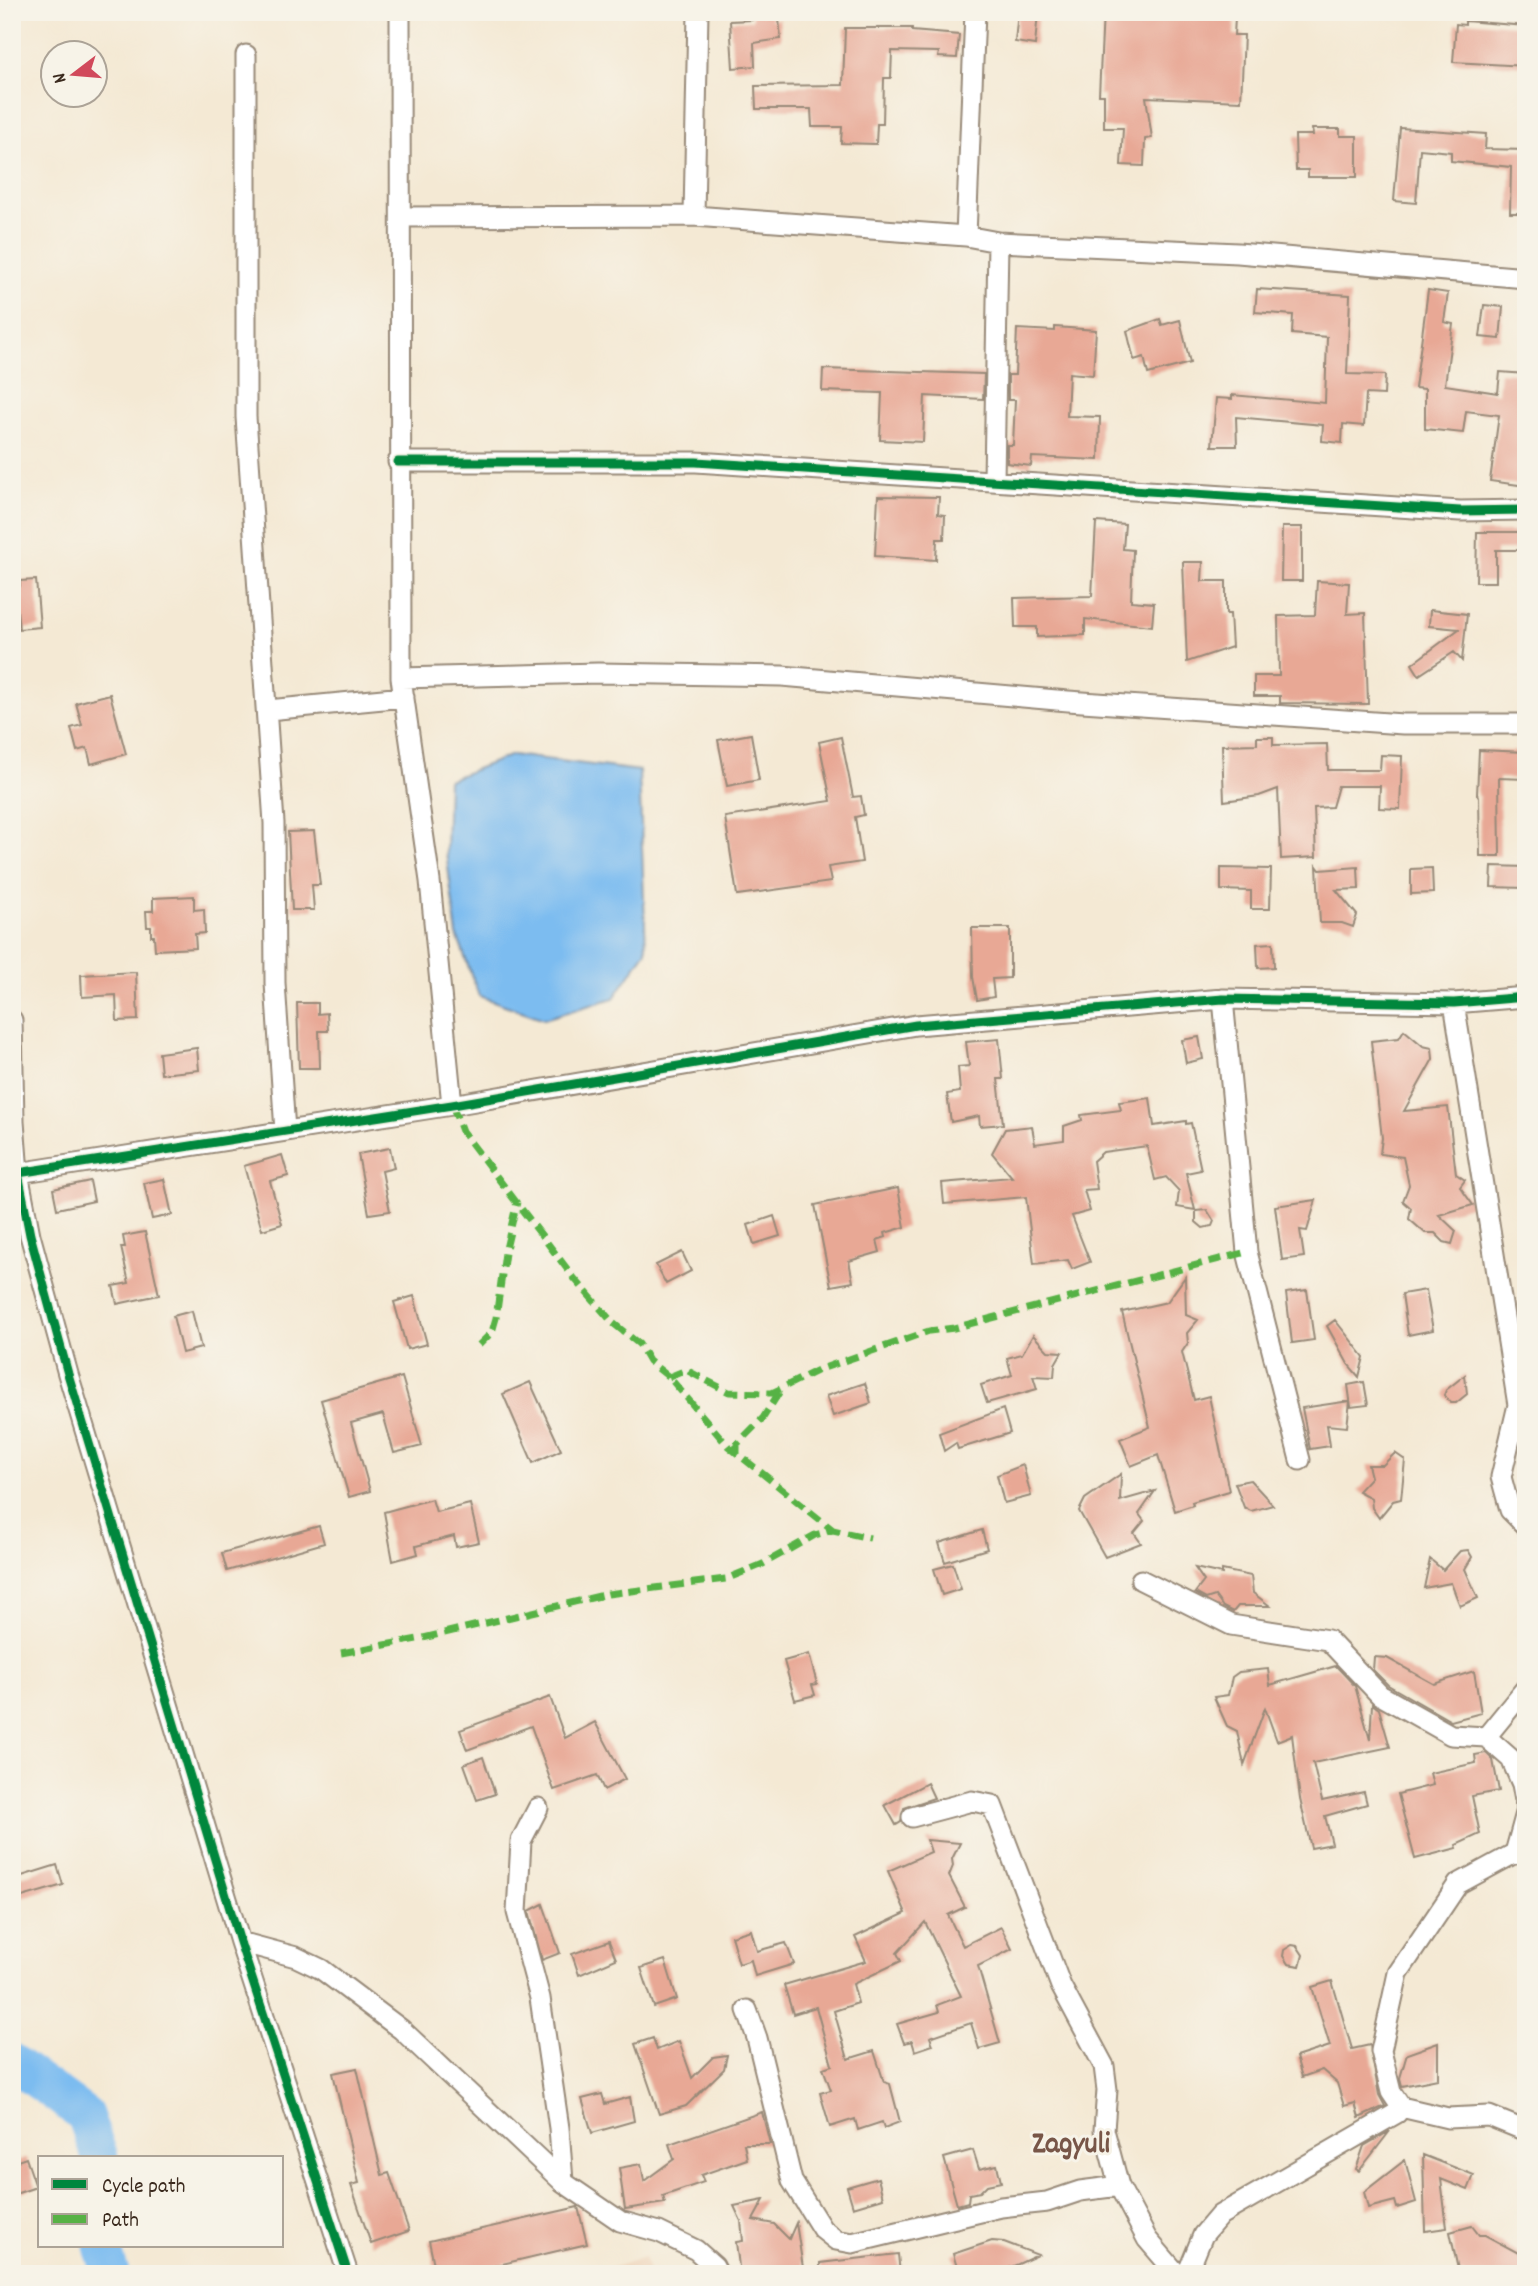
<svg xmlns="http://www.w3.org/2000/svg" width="1538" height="2286" viewBox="0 0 1538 2286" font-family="Dekko,sans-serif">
	<rect width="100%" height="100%" fill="#f7f3e8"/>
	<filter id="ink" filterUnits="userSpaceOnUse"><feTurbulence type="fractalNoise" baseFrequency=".0143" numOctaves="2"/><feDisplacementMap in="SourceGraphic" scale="14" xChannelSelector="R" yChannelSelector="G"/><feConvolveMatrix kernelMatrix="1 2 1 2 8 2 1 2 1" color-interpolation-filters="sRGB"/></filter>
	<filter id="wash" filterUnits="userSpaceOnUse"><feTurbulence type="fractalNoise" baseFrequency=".00686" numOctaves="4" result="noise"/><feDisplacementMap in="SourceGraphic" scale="28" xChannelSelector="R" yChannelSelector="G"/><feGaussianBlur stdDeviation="1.57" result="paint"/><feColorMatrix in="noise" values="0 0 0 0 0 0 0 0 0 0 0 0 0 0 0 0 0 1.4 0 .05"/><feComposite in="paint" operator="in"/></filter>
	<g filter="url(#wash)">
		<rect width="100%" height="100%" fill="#f4e9d4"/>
		<path fill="#efd6bc" d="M644,2257L649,2274H593Z"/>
		<path fill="#7cbcf0" stroke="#5c7387" stroke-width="2" d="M512,755L639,771L646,951L614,998L544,1019L479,996L457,935L446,852L448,780Z"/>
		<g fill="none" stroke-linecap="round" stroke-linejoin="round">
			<path stroke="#7cbcf0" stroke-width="37" d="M12,2062L85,2115L100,2158
				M102,2246L111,2274"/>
		</g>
		<g id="blocks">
			<path fill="#e8a895" d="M753,12H771V20L779,19L781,39L754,43L755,66L733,68L730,21L752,20Z
				M1018,12H1038L1035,45L1015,42Z
				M1103,12H1194V16L1235,18L1234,35H1244L1241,101L1146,97L1152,138L1145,139L1144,166L1121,165L1123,128H1104V95H1099Z
				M1465,21L1526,26V66L1453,62L1456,24L1465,25Z
				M845,28H912V31L959,35L957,58L938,57L939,52L892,51L891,78H884L883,124H877L876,144L841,143L842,127H812L811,109H756L755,86L843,85Z
				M1400,128L1486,134L1485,149L1526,150V213H1510L1511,167L1451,161V152L1420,149L1416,203L1394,201Z
				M1312,129H1340V136H1357V177H1308V170H1296L1295,135H1313Z
				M1257,289L1350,295L1347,374L1385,375L1384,395L1366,394L1364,426L1343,424L1342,443L1322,441L1323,425L1236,417L1237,446H1212L1216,398L1232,399V395L1325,403L1327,337L1292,334L1293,315L1255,312Z
				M1428,290L1448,293L1444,322L1453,324L1445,385L1498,393L1500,372L1526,374V486L1490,481L1499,415L1466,411L1463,433L1425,429V389L1415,388Z
				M1484,305L1503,307L1500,339L1480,337Z
				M1160,319L1162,325L1180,320L1190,363L1148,374L1144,357L1134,360L1127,331Z
				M1055,327L1096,330L1093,375L1069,373L1067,416L1100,417L1099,460L1032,457L1031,466L1007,463V445H1013L1015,400H1008V375H1015L1017,329L1055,331Z
				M823,369L984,374L983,399L925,396L923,442L880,440L882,393L822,391Z
				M878,496L939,497L938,514L945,515L944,539H937L936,560L875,556Z
				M1096,522L1125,524L1123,549L1133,550L1131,601L1154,603L1152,626L1085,619V635L1037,637V627H1015L1014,598L1092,596Z
				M1282,527H1302V581H1281Z
				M1477,532H1520L1519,550H1496V582H1476Z
				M1183,562H1203L1202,581H1226V614H1230L1232,647L1187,662Z
				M36,580L40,627L19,629L15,587L20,586V581Z
				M1317,581L1349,583L1347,614L1365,613L1368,704L1280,703V696H1254V676H1279L1278,616L1315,615Z
				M1430,610L1467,614L1462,661L1454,652L1419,675L1412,664L1459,629L1429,626Z
				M110,694L126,754L91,764L87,748L77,751L71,728L82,725L76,703Z
				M751,734L759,780L727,786L718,740Z
				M841,737L853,797L861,796L864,815L855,817L862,862L828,867L831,882L737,895L725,817L831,801L819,742Z
				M1257,737H1273V745L1327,744L1328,770H1380L1381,755L1402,756L1400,809L1379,808L1380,786H1338L1332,807L1314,808L1316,857L1281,859L1278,789L1259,796L1224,801L1222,745L1257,744Z
				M1479,750L1526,752V779L1499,778L1500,856H1480L1479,796L1477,795Z
				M314,831L320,885H312L314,910H292L288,832Z
				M1317,866L1320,870L1358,867L1359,889L1336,890L1357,915L1353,927L1342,923H1320Z
				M1492,866L1526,867V888L1491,887Z
				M1221,868L1271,869L1270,909H1251V891L1221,890Z
				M1432,868L1433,893L1411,894V869Z
				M194,896V910L204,909L205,933L195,934L196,948L155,950L154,936H151V927H147L146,911H153V898Z
				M972,928H1010V978L992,979L994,997L977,1000L973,977Z
				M1273,943L1274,967L1258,968L1257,944Z
				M136,972L138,1020L117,1021L116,995L82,997L81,975Z
				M297,1003H318V1014L327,1013L328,1031H319L320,1068H299Z
				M1404,1030L1423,1046L1432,1048L1433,1059L1404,1111L1448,1107L1456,1174L1465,1180L1460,1187L1473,1205L1439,1215L1456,1231L1452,1244L1444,1242L1435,1233H1425L1409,1219L1411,1208L1403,1201L1409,1185L1403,1157L1380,1154L1382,1138L1371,1041L1399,1038Z
				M1199,1037L1203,1059L1186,1063L1182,1040Z
				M999,1039L1003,1079H998L1003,1124L980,1126L979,1116L951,1122L947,1094L960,1092L958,1067L969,1066L966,1042Z
				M197,1048L199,1070L161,1074L159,1053Z
				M1150,1098L1154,1126L1186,1121V1124L1191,1123L1201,1170L1186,1173L1195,1210L1177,1207L1179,1191L1166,1177L1155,1180L1147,1146L1103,1152L1093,1161L1097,1189L1084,1190L1090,1211L1072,1216L1090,1262L1072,1269L1068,1260L1034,1264L1026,1197L944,1204L942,1183L1012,1177L992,1153L1005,1129L1032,1126L1035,1144L1064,1140V1126L1082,1120L1081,1115L1121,1110L1119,1102Z
				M390,1148L394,1168L382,1171L390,1211L369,1214L358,1154Z
				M282,1155L288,1176L270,1181L282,1224L262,1230L244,1166Z
				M164,1179L172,1215L152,1219L144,1183Z
				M90,1181L94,1201L57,1209L53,1189Z
				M898,1188L905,1227L885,1233L886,1237L877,1240L880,1252L849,1261L853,1282L831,1286L815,1205Z
				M1316,1200L1307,1231L1300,1230L1304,1257L1282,1260L1275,1206Z
				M1207,1210L1214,1221L1212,1226L1203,1228L1196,1222V1211Z
				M774,1216L780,1236L754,1244L748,1225Z
				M145,1232L159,1295L117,1304L113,1286L129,1283L121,1247H125L123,1236Z
				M682,1252L691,1271L666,1284L656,1265Z
				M1185,1277L1186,1315L1198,1320L1187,1333L1188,1343L1182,1352L1194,1400L1209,1396L1229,1491L1192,1502L1193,1505L1175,1511L1158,1455L1131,1466L1120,1439L1150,1427L1122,1312L1167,1302Z
				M1307,1290L1314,1340L1292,1343L1286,1293Z
				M1426,1290L1433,1330L1408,1335L1402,1294Z
				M414,1296L427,1344L407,1349L394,1302Z
				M192,1311L201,1348L182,1353L173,1316Z
				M1335,1320L1364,1357L1359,1377L1348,1364L1327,1326Z
				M1033,1335L1048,1351L1062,1352L1055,1364L1054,1377L1033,1376L1037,1389L987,1403L981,1385L1012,1375L1007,1358L1022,1354Z
				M1465,1375L1467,1394L1456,1403H1451L1444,1395L1446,1390Z
				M402,1377L422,1446L394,1453L383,1414L351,1423L370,1491L349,1497L321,1400Z
				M530,1382L561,1450L533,1463L503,1394Z
				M1364,1382L1368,1405L1351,1407L1348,1385Z
				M865,1383L871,1403L833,1416L826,1396Z
				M1350,1401L1347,1427L1327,1425L1330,1446L1310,1449L1302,1408Z
				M1003,1409L1010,1433L958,1449L956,1443L944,1451L939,1433Z
				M1395,1453L1405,1460L1401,1499L1393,1501L1379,1518L1372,1508L1371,1498L1358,1491L1371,1477L1368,1465H1383Z
				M1023,1465L1031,1496L1004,1503L997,1475Z
				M1121,1474L1120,1501L1155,1491L1139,1514L1144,1521L1134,1533L1141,1543L1105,1557L1079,1511L1085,1499Z
				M1250,1480L1273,1505L1251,1511L1244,1507L1235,1483Z
				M432,1499L436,1512L470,1504L479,1542L456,1547L454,1536L416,1546L418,1554L393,1561L384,1512Z
				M319,1526L324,1543L227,1571L222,1553Z
				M982,1530L987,1549L945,1562L939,1543Z
				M1468,1550L1472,1557L1465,1569L1478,1598L1460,1606L1451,1583L1424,1588L1430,1559L1443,1570L1460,1551Z
				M953,1564L961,1589L942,1595L934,1569Z
				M1195,1568L1222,1574V1570L1251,1576L1253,1593L1270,1606H1238L1233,1612L1223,1607L1215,1596L1206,1599L1195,1593L1204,1581Z
				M809,1654L817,1684L812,1685L815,1695L795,1700L784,1661Z
				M1374,1657L1387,1658L1434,1684L1474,1671L1481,1713L1451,1721L1388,1685L1373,1670Z
				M1336,1666L1355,1686L1370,1740L1372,1704L1379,1709L1390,1747L1313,1763L1322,1801L1364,1792L1367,1804L1325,1816L1332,1844L1311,1848L1300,1799L1292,1735L1277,1741L1265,1708L1244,1765L1237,1731L1227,1726L1214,1697L1228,1695L1232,1677L1239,1672L1268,1669L1270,1685Z
				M550,1697L565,1738L595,1722L625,1779L604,1790L597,1775L554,1790L531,1726L467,1750L460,1730Z
				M1486,1753L1493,1760L1499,1791L1472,1796L1480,1834L1456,1845L1457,1848L1415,1859L1398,1794L1433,1785L1430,1773L1476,1763L1475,1755Z
				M483,1757L495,1794L477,1800L464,1764Z
				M927,1783L934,1798L904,1808L901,1822L896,1825L885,1805Z
				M927,1840L960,1843L952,1859L953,1866L949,1876L965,1907L948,1915L963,1946L1001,1927L1012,1949L978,1966L1000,2043L979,2049L971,2023L930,2037L933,2045L915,2051L912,2041L904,2043L897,2024L939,2012L937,2005L961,1996L925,1922L897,1953L901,1961L853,1984L858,2003L834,2011L848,2059L874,2051L884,2082L890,2084L900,2122L884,2128L882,2122L858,2130L855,2119L830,2127L820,2093L831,2090L823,2068L832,2065L816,2007L793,2014L784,1985L866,1961L855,1937L906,1913L888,1871L931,1852Z
				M57,1865L63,1885L12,1900V1879Z
				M543,1904L560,1953L542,1960L529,1911Z
				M751,1930L757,1951L786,1943L794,1964L755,1976L751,1960L739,1964L731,1936Z
				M609,1941L616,1959L579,1975L572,1954Z
				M1292,1945L1297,1946L1303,1955L1300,1966L1288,1964L1283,1956L1284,1950Z
				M665,1960L677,1999L654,2007L641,1968Z
				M1332,1981L1352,2049L1370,2045L1379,2095L1385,2106L1359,2118L1355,2103L1344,2106L1337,2083L1322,2070L1302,2077L1296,2057L1330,2046L1312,1987Z
				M653,2038L657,2050L679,2041L692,2078L713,2057L727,2055L724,2069L686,2106L659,2114L635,2044Z
				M1438,2043V2079L1402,2086L1400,2078L1407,2054Z
				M357,2068L382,2175L389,2173L409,2231L371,2244L351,2185L359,2183L333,2073Z
				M602,2094L605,2104L630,2097L634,2121L592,2133L582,2099Z
				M762,2112L770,2144H744L747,2159L701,2175L704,2182L663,2196L665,2203L625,2209L619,2168L641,2164L644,2181L674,2159L669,2144Z
				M1390,2131L1359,2171L1356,2169L1364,2146Z
				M973,2150L979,2169L997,2165L1001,2182L987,2185L980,2192L969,2194L968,2202L957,2205L944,2158Z
				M1423,2155L1474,2175L1468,2190L1441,2179L1447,2228L1425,2231Z
				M26,2158L36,2187L12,2195V2163Z
				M1405,2160L1416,2202L1397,2208L1395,2201L1368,2208L1364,2192Z
				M878,2178L883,2198L853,2207L847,2187Z
				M764,2200L753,2220L774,2224L789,2239L796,2223L804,2274H740L736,2242L743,2241L741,2221L734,2206Z
				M578,2207L587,2244L460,2274H436L429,2241Z
				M1472,2226L1479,2235H1485L1526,2257V2274H1459L1450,2232Z
				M992,2241L1004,2242L1038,2255L996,2274H959L953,2254Z
				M898,2254L900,2274H820V2263Z"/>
		</g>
	</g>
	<g filter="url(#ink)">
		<use href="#blocks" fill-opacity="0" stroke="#988a79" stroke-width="2"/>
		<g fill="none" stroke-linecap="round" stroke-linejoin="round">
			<g stroke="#988a79" stroke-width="23">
				<path id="minor" d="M400,12L401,678L430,881L452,1105
					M246,55V417L274,823L275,983L285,1131
					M694,216L698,12
					M401,217L694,216L966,236L998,242L1238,253L1526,278
					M966,236L975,12
					M398,462H696L1460,511L1526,510
					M994,480L998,242
					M401,678L598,673L782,676L1068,701L1403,724H1526
					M268,710L404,697
					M1223,999L1247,1252L1300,1460
					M1454,1003L1518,1405L1501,1477L1510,1510L1526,1526
					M12,1020L14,1122L18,1173L452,1105L916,1025L1223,999L1454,1003L1526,997
					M18,1173L30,1235L68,1374L240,1942L348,2274
					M1141,1580L1231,1625L1328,1640L1380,1695L1451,1735L1486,1737L1511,1759L1522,1784L1526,1806
					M1486,1737L1526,1688
					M538,1808L521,1841L517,1912L540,1998L559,2128L563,2182
					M912,1817L972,1801L992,1805L1061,1986L1104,2066L1107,2090L1104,2130L1119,2186L1147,2239L1177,2274
					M1515,1853L1526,1813
					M240,1942L296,1957L321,1969L402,2030L563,2182L620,2221L659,2232L696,2250L714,2266L718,2274
					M747,2010L757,2038L792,2181L822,2229L836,2240L852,2243L1001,2207L1047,2202L1080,2191L1119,2186
					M1401,2107L1448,2118L1489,2116L1526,2131
					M1187,2274L1203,2235L1220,2215L1397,2113L1401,2107L1391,2092L1381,2051L1398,1973L1458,1884L1515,1853L1526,1856"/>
			</g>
			<use href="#minor" stroke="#fff" stroke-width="19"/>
			<path stroke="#57b245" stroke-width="7" stroke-dasharray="14 7" stroke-linecap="butt" d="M452,1105L462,1131L574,1278L613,1323L639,1344L649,1361L669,1377L728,1446L833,1530
				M479,1345L492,1332L496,1318L505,1253L517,1202
				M669,1377L686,1370L729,1392L772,1393L818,1370L929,1331L954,1328L1247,1252
				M737,1454V1444L763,1418L782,1388
				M341,1653L423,1638L608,1594L726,1579L763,1564L815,1535L833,1530L870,1538"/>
			<g stroke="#f7f3e8" stroke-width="13">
				<path id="cycleway" d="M398,462H696L1460,511L1526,510
					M12,1020L14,1122L18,1173L452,1105L916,1025L1223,999L1454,1003L1526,997
					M18,1173L30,1235L68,1374L240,1942L348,2274"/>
			</g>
			<use href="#cycleway" stroke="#00873e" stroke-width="9"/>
		</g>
	</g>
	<g text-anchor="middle" stroke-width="6" stroke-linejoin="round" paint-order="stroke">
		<g font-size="30" font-weight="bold" fill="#785648" stroke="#f7f3e8">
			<text x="1071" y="2152">Zagyuli</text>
		</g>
	</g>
	<rect width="1538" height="2286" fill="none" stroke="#f7f3e8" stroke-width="42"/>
	<rect x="38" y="2156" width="245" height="91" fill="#f7f3e8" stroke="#aca397" stroke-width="2"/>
	<rect x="52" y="2179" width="35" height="10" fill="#00873e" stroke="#aca397" stroke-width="2"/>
	<text x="102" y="2192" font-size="21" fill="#3b2a1e">Cycle path</text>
	<rect x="52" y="2214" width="35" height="10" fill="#57b245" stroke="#aca397" stroke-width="2"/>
	<text x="102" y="2226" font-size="21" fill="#3b2a1e">Path</text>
	<g transform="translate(74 74) rotate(254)"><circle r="33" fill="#f7f3e8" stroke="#aca397" stroke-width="2"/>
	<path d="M0-5L12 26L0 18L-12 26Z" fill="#d1495b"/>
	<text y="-10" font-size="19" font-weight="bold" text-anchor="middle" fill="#3b2a1e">N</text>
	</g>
</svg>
